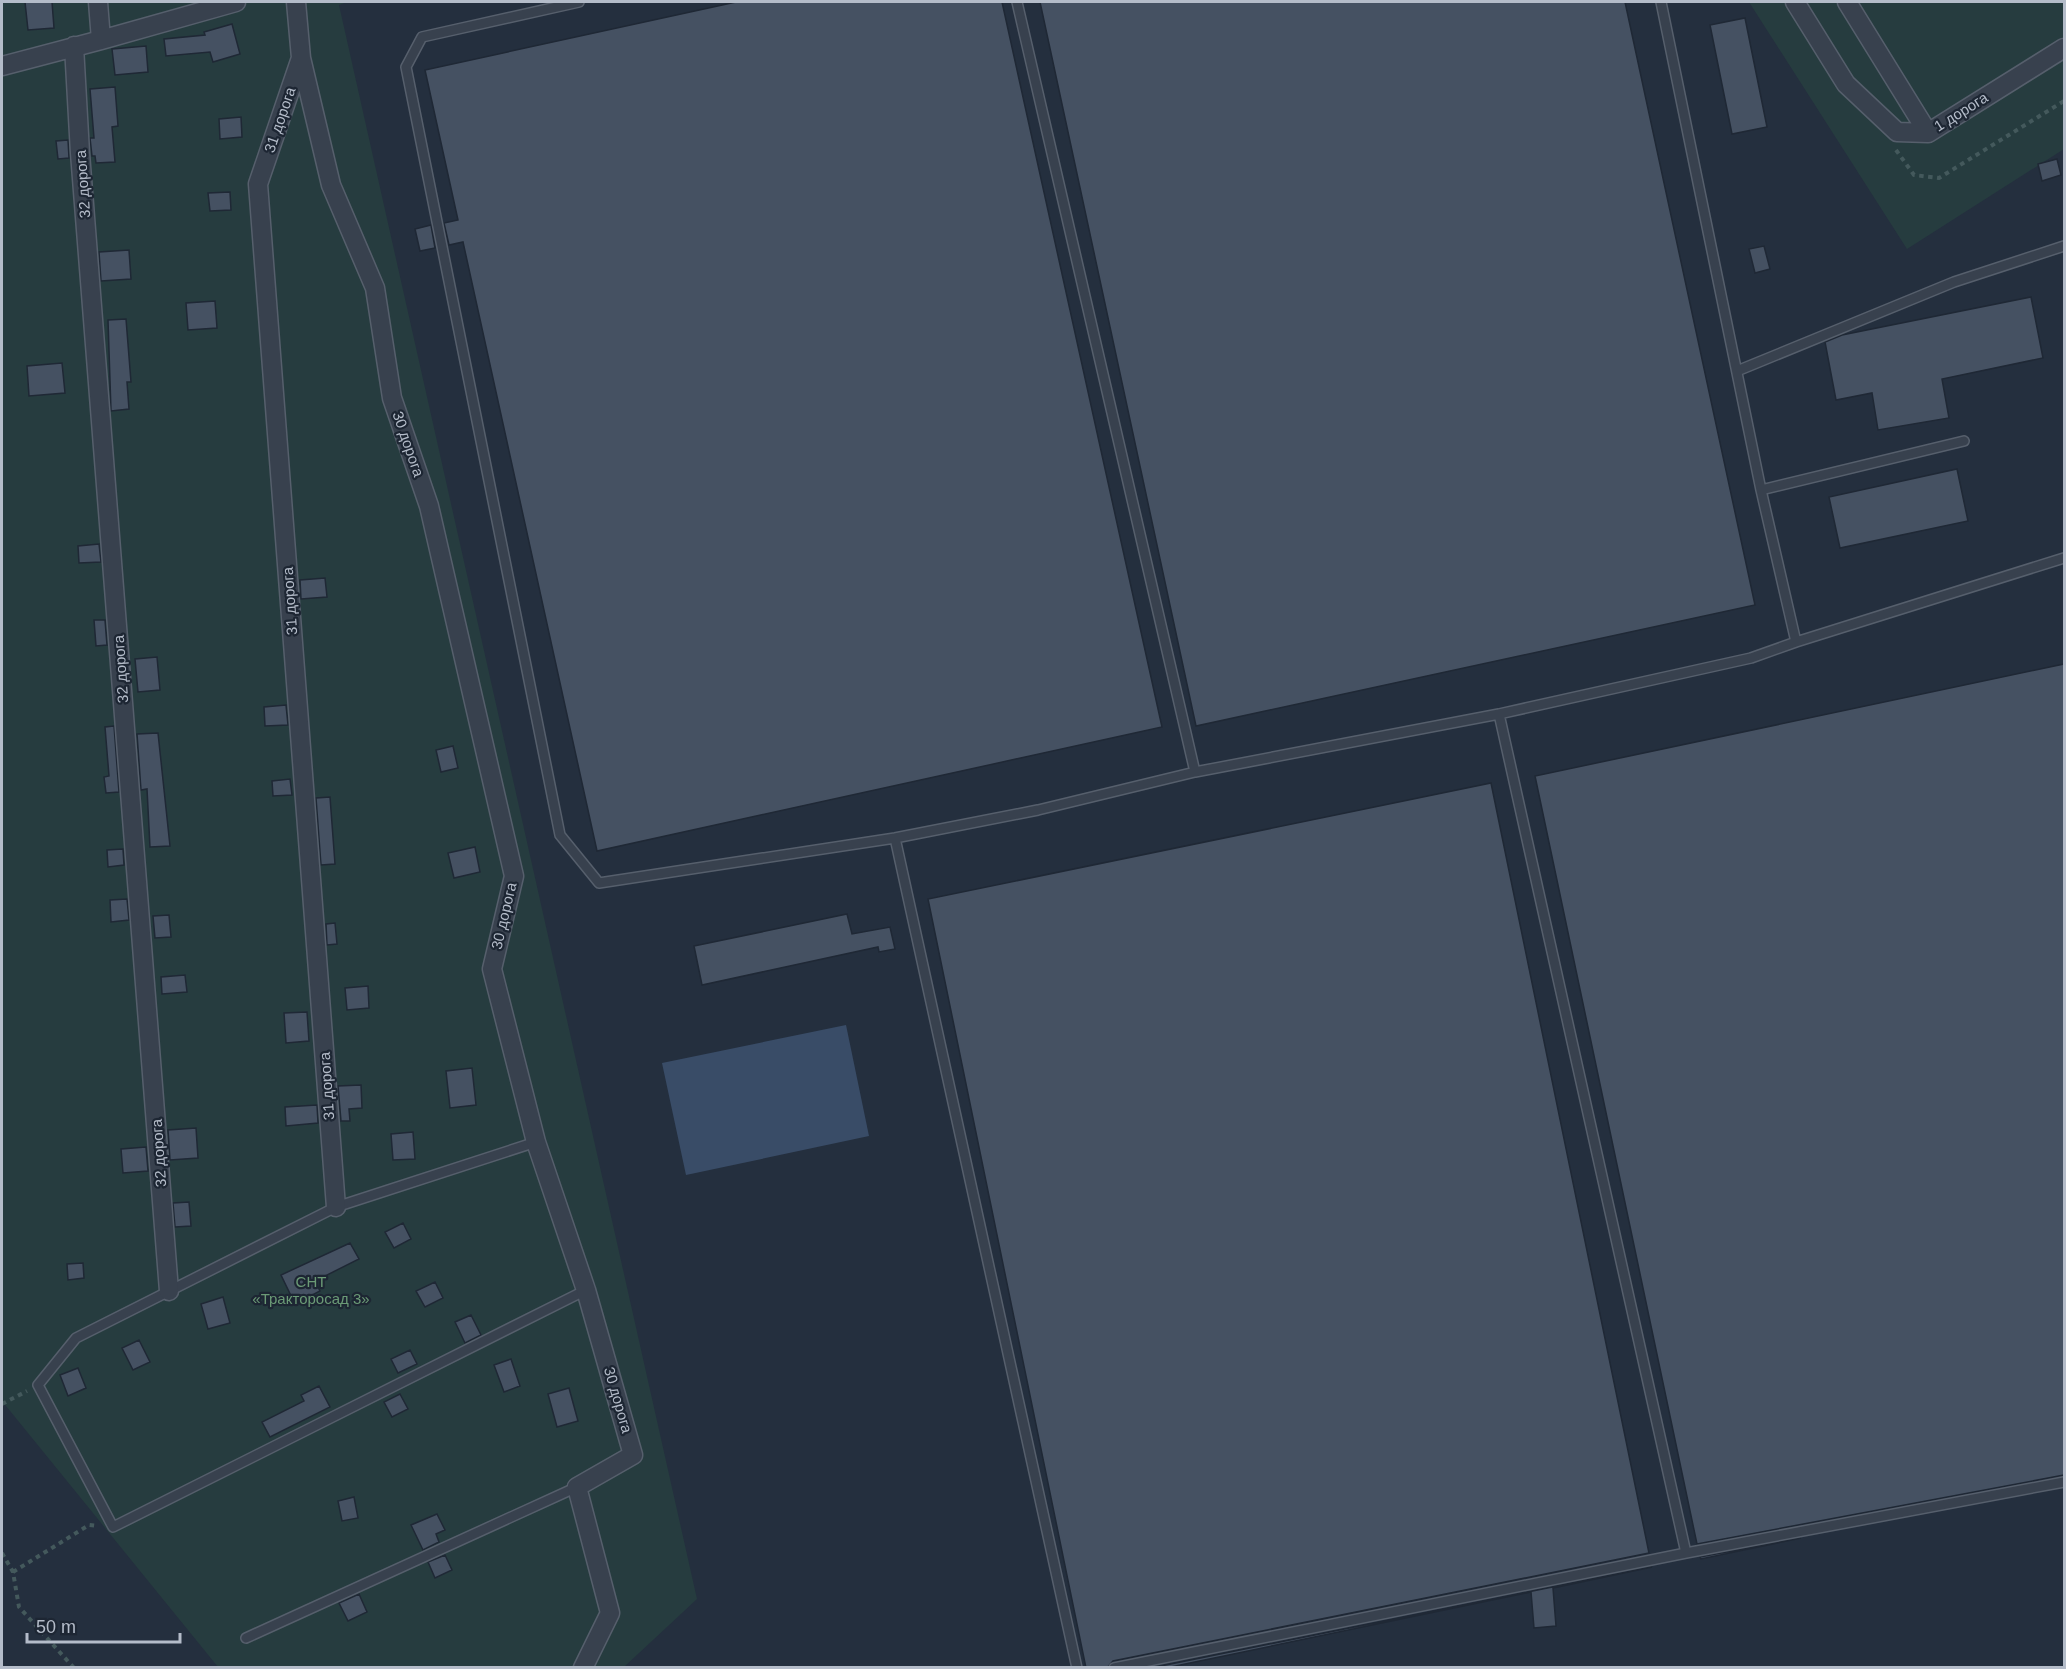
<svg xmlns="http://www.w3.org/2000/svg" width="2066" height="1669" viewBox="0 0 2066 1669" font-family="Arial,sans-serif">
	<rect width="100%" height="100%" fill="#242f3e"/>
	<path fill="#263c3f" d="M2,2H347L339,5L697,1599L624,1667H218L2,1401Z
		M1749,2H2064V149L1907,249Z"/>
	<path fill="#394c67" d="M846,1025L869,1136L686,1175L662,1063Z"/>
	<path fill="#455162" stroke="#1f2835" stroke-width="1.5" d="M25,2H52L54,28L28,30Z
		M736,2H1002L1162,727L597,851L463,242L449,245L444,223L458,220L425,70Z
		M1040,2H1625L1755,605L1196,726Z
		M1745,18L1767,127L1732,134L1710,25Z
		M232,24L240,54L213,62L210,52L166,56L164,39L205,35L204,32Z
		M146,46L148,72L115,75L112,49Z
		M115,87L118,126L112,127L115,162L96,163L95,156H92L90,138H94L90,89Z
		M241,117L242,137L220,139L219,119Z
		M68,140L69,158L58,159L56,141Z
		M2057,159L2061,175L2042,181L2038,164Z
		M230,192L231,210L210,211L208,193Z
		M431,225L435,248L420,251L415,229Z
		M1764,246L1770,269L1755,273L1749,249Z
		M129,250L131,279L101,281L99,252Z
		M2031,297L2043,358L1942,379L1949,418L1878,430L1872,393L1836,400L1825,342L1842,335Z
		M215,301L217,328L188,330L186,303Z
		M126,319L131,382H127L129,409L111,411L108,320Z
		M62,363L65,393L29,396L27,366Z
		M1957,469L1968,521L1840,548L1829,497Z
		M99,544L101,562L79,563L78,546Z
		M325,578L327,597L301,599L300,580Z
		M94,620H105L107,645L96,646Z
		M157,657L160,690L138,692L135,659Z
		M2064,664V1475L1697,1544L1535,776Z
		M286,705L288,725L265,726L264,707Z
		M114,726L119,792L106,793L104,777L109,776L105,727Z
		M158,733L170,846L150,847L147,789L141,790L137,734Z
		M453,746L458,768L441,772L436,750Z
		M290,779L292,795L273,796L272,781Z
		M1491,783L1649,1553L1113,1661L1107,1668H1086L928,899Z
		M330,797L335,864L321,865L316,798Z
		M475,847L480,872L454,878L448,853Z
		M123,849L124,865L108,867L107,850Z
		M127,899L129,920L111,922L110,900Z
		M847,914L852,934L890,927L895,949L879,952L878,947L702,985L694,946Z
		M169,915L171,937L155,938L153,916Z
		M335,923L337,944L327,945L326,924Z
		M185,975L187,992L162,994L161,977Z
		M368,986L369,1008L347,1010L345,988Z
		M307,1012L309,1041L286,1043L284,1013Z
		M472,1068L476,1105L450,1108L446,1071Z
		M361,1085L362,1108L349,1109L350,1121H341L338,1086Z
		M317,1105L318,1123L286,1126L285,1107Z
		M196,1128L198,1158L170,1160L168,1130Z
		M413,1132L415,1159L393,1160L391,1134Z
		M146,1147L148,1171L123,1173L121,1149Z
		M189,1202L191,1226L175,1227L173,1203Z
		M403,1223L411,1239L394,1248L385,1232Z
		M350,1243L359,1259L315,1281L320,1291L295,1304L281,1275Z
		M83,1263L84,1278L68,1280L67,1264Z
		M435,1282L443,1298L425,1307L416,1291Z
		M223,1297L230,1323L208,1329L201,1304Z
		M471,1315L481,1335L465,1343L455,1322Z
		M139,1340L150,1362L133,1370L122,1348Z
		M410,1350L417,1364L398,1373L391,1359Z
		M511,1359L520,1386L504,1392L494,1365Z
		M78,1368L86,1388L68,1396L60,1375Z
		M319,1386L330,1407L270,1437L262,1422L304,1401L301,1395Z
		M569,1388L578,1421L557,1427L548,1394Z
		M400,1394L408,1409L392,1417L384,1402Z
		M354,1497L358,1518L342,1521L338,1501Z
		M437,1514L445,1530L436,1534L439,1542L423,1550L411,1525Z
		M1801,1538L1701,1559L1700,1557Z
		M445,1555L452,1570L435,1578L428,1562Z
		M1652,1567L1553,1588L1556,1626L1534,1628L1531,1592L1166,1668H1151Z
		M359,1594L367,1612L348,1621L339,1603Z"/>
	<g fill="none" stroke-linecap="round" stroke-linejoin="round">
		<g stroke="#565f6c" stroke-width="12">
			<path id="service" d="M579,2L422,37L406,67L560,835L599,883L895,838L1038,810L1195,772L1499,714L1751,658L1796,642L2064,558
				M1017,2L1195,772
				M1661,2L1761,490L1796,642
				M1737,371L1954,282L2064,246
				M1761,490L1964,441
				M1499,714L1686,1553
				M895,838L1077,1668
				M536,1142L336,1207L76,1338L38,1385L113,1527L586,1290
				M246,1638L577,1487
				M1114,1668L1686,1553L2064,1482"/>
		</g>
		<g stroke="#565f6c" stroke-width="21">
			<path id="minor" d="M98,2L101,40
				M296,2L301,58L258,184L336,1207
				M1795,2L1846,84L1897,132L1928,133
				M1847,2L1928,133L2064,48
				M74,46L80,153L169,1291
				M301,58L331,185L375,288L392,398L429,506L514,876L492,969L536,1142L586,1290L633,1455L577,1487L610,1613L583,1668
				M2,66L101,40L236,2"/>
		</g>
		<path stroke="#44595c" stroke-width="4" stroke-dasharray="4.5 4.5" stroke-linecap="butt" d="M1896,150L1914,175L1939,178L2064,101
			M2,1404L27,1391
			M2,1553L13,1572L19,1607L74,1668
			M13,1572L89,1525L98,1526"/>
		<use href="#service" stroke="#38414e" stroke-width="9"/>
		<use href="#minor" stroke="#38414e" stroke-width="18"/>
	</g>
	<g text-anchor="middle" stroke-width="4.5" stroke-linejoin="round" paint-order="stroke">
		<g font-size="15" fill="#b4bcc9" stroke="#1d2633">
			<text transform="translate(1961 112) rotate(-32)" y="5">1 дорога</text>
			<text transform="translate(280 120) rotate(-71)" y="5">31 дорога</text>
			<text transform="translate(83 184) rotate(-94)" y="5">32 дорога</text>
			<text transform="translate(408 444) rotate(71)" y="5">30 дорога</text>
			<text transform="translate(290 601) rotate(-94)" y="5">31 дорога</text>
			<text transform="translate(121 669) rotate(-94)" y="5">32 дорога</text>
			<text transform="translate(504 916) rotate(-77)" y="5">30 дорога</text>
			<text transform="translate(327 1086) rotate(-94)" y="5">31 дорога</text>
			<text transform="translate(159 1153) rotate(-94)" y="5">32 дорога</text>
			<text transform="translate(618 1400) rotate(74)" y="5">30 дорога</text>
		</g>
		<g font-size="15" fill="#6b9a76" stroke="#1d2633">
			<text x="311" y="1287">СНТ<tspan x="311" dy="17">«Тракторосад 3»</tspan></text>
		</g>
	</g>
	<rect width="2066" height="1669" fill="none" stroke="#b4bcc9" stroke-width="6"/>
	<path d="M27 1633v9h153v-9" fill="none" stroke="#b4bcc9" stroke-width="3"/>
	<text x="36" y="1633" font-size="18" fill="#b4bcc9" stroke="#1d2633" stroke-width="4.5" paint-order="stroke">50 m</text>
</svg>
